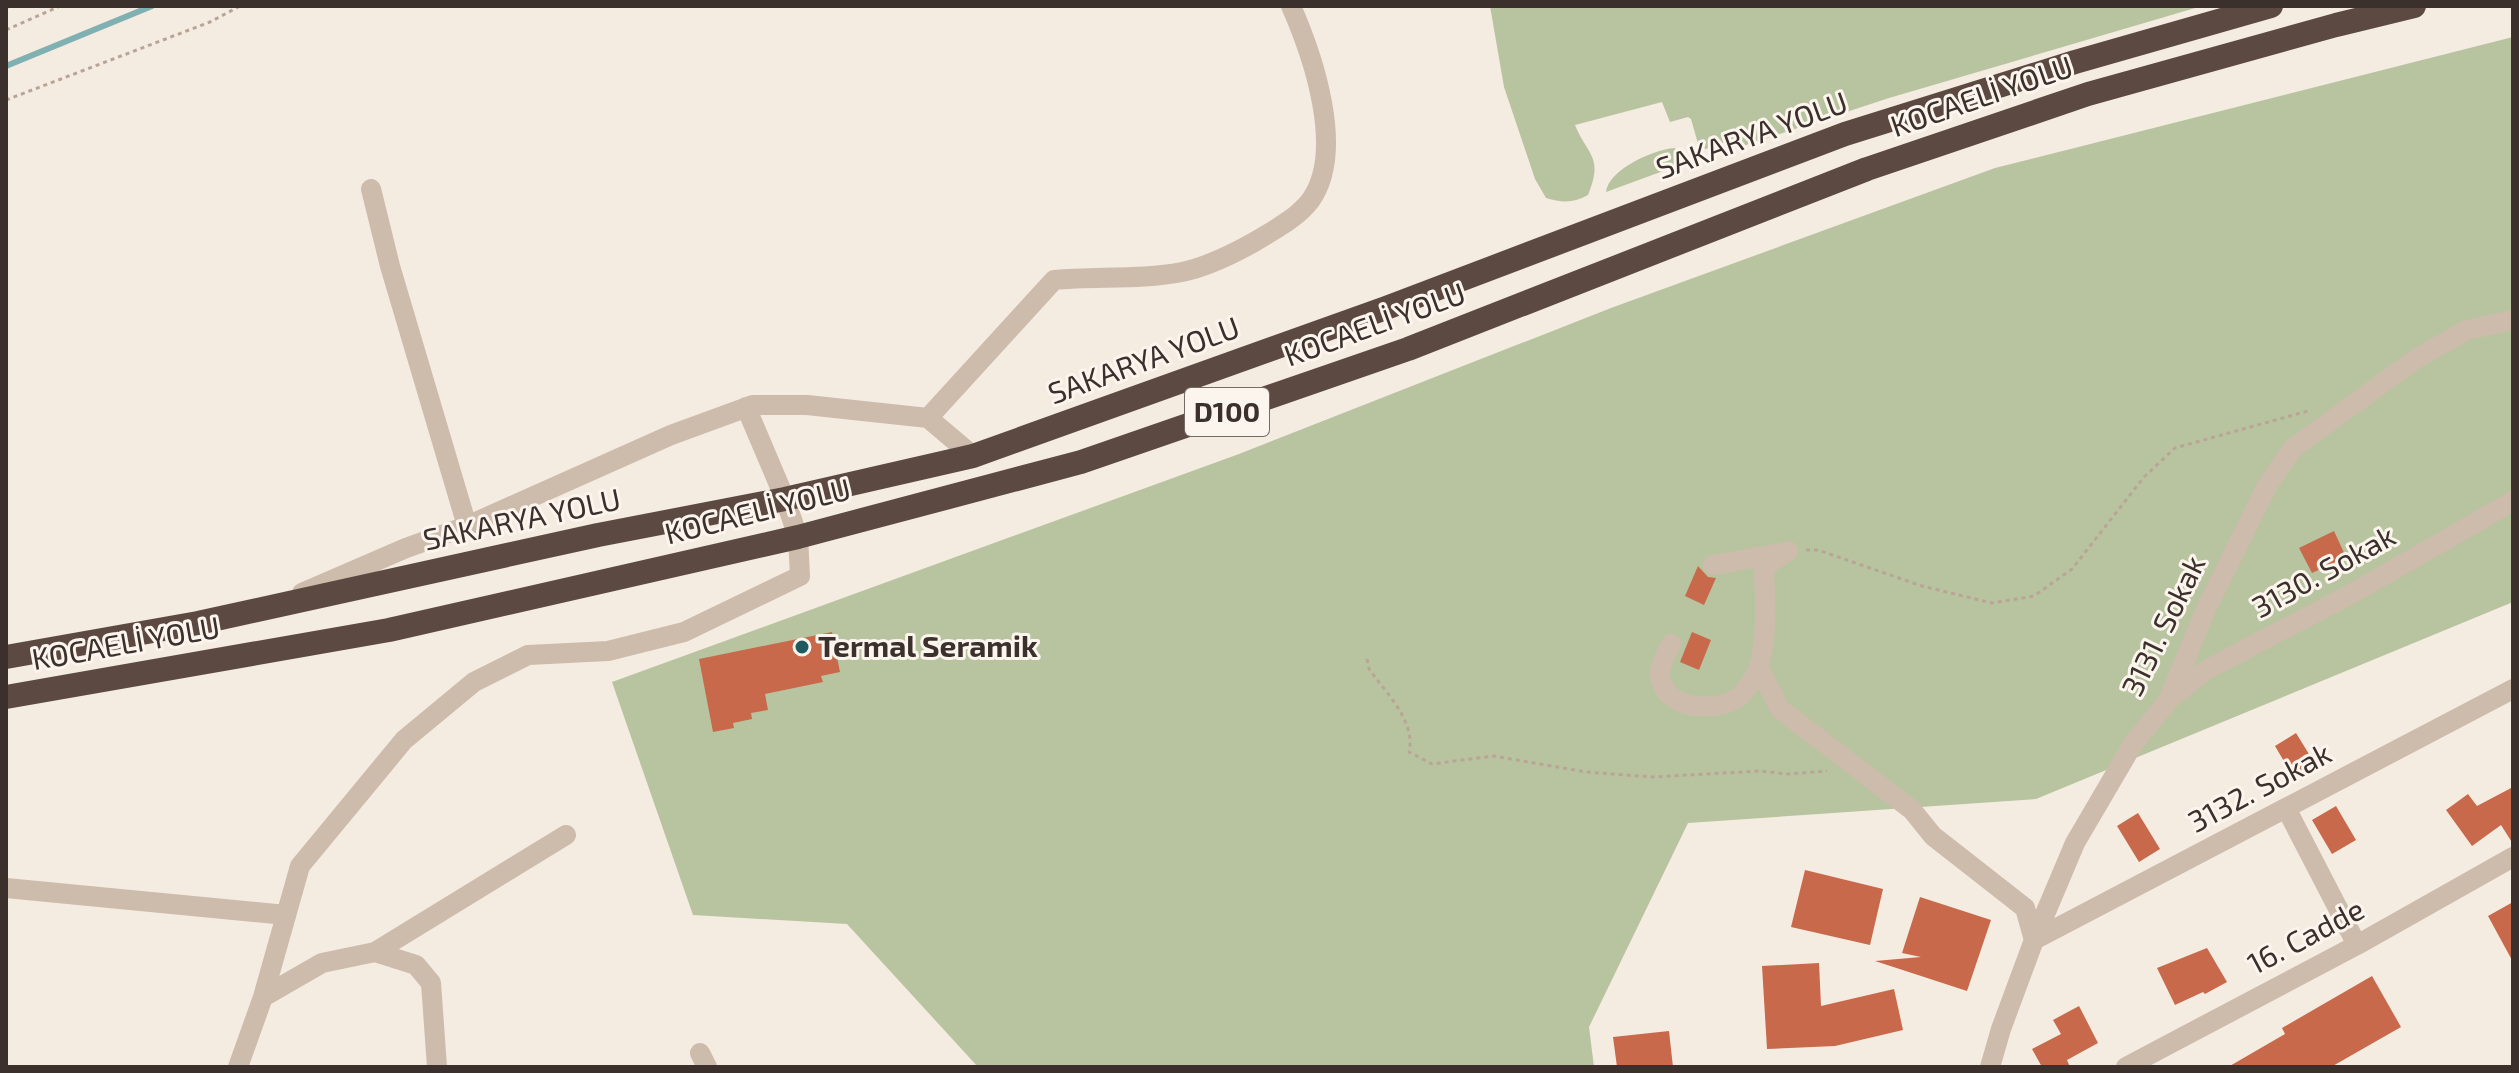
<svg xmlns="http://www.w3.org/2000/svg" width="2519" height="1073" viewBox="0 0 2519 1073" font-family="'Exo 2',sans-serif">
	<rect width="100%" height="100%" fill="#f4ebe1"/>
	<path fill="#b8c4a0" d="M1490,6H2202L1889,98L1740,147C1728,140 1718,142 1706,149L1699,147L1691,119L1688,117L1670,122L1662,102L1575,125C1587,155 1604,156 1588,195C1573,203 1563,203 1546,198L1535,179L1504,87Z
		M2513,37V602L2036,799L1688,823L1589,1027L1594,1067H978L847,924L693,915L612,682L1239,454L1611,308L1995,168Z
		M1674,148L1682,152L1685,163L1606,192C1609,169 1653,150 1674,148Z"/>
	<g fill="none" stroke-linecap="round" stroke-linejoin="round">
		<path stroke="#7fb0b2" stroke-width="6" d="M6,66L152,6"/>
	</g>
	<path fill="#c8694b" d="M2334,531L2346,557L2312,573L2299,548Z
		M1698,566L1708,577L1716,578L1704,605L1685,596Z
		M832,632L840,672L821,676L823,682L765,694L768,710L751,713L752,719L733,723L734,728L713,732L699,659Z
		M1692,632L1711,640L1699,670L1680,662Z
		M2296,733L2317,767L2295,780L2275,746Z
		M2513,787V844L2501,825L2472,846L2446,810L2468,794L2477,806Z
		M2336,806L2356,840L2332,854L2312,820Z
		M2138,813L2160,849L2139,862L2117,826Z
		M1805,870L1883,889L1870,945L1791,927Z
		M1920,897L1991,920L1967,991L1875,961L1921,957L1902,953Z
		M2513,902V962L2488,916Z
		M2207,948L2227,982L2205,994L2203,992L2175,1005L2157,968Z
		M1819,963L1821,1006L1894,989L1903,1030L1835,1046L1767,1049L1762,966Z
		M2372,976L2401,1027L2331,1067H2228L2285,1034L2282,1028Z
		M2079,1006L2098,1043L2067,1060L2070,1067H2042L2032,1049L2061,1034L2053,1020Z
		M1669,1031L1673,1067H1617L1613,1037Z"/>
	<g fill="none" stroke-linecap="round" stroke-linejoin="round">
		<path stroke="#b9a596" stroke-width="3" stroke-dasharray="4 4" stroke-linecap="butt" d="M6,8L10,6
			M6,30L60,6
			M6,100L210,22L240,6
			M1806,550H1818L1922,586L1992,603L2034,596L2072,569L2144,477L2175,448L2308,411
			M1367,659L1369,669C1386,693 1416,721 1409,752L1432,764L1494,756L1586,772L1652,777L1760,771L1788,774L1827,771"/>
		<path stroke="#cdbbac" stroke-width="20" d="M371,189L390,266L467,526
			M928,418L1054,280C1095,276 1142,280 1182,272C1206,267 1235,253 1256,241C1274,230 1297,218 1310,201C1346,152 1313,56 1291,6
			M1713,565L1780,553
			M302,593L406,548L467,526L671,435L753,405H807L928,418L973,456
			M1671,644C1667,652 1660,664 1660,673C1661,708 1709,713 1734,700C1743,696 1757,675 1759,666C1768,635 1765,599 1764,567L1788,551
			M1759,668L1780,709L1912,810L1933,836L2025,908L2034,940L2513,689
			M2171,698L2206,670L2353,593L2513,501
			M2286,808L2357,945
			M6,888L286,915
			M375,952L566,835
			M263,997L322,963L375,952L416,965L431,983L437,1067
			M700,1053L707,1067
			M238,1067L263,997L300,866L404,740L474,682L528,655L608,651L684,632L800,576L798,537L785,499L746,407
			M1990,1067L2001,1029L2034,940L2075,843L2133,744L2168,701L2207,607L2267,486L2292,449L2417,358L2467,330L2513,320
			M2126,1067L2357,945L2513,857"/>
		<path stroke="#5c4a42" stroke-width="24" d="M6,657L198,623L598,535L785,499L973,456L1386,308L1845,134L2075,62L2271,6
			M6,697L389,630L798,537L1081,462L1408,349L1867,169L2088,94L2336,25L2414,6"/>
	</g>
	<circle fill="#1f5a5e" stroke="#fbf5ee" stroke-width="3" cx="802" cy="647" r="8"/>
	<g text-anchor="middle" stroke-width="6" stroke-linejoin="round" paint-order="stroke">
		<rect fill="#fbf5ee" stroke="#756b66" stroke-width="2" x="1185" y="388" width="84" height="48" rx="6"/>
		<g font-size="28" font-weight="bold" fill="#3b302b">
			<text x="1227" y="422">D100</text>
		</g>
		<g font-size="30" fill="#3b302b" stroke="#fbf5ee">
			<text transform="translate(1982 97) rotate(-19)" y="10">KOCAELİ YOLU</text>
			<text transform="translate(1752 136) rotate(-20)" y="10">SAKARYA YOLU</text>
			<text transform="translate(1375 325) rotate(-20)" y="10">KOCAELİ YOLU</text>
			<text transform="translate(1144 361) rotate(-20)" y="10">SAKARYA YOLU</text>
			<text transform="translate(758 512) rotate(-14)" y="10">KOCAELİ YOLU</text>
			<text transform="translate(522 520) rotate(-12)" y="10">SAKARYA YOLU</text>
			<text transform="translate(2324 572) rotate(-29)" y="10">3130. Sokak</text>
			<text transform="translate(2164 626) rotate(-64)" y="10">3131. Sokak</text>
			<text transform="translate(126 644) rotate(-10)" y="10">KOCAELİ YOLU</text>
			<text transform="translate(2260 788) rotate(-28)" y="10">3132. Sokak</text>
			<text transform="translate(2306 937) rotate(-28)" y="10">16. Cadde</text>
		</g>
		<g font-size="30" font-weight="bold" fill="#3b302b" stroke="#fbf5ee" text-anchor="start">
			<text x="818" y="657">Termal Seramik</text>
		</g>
	</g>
	<rect width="2519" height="1073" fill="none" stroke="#3b302b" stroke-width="16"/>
</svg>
